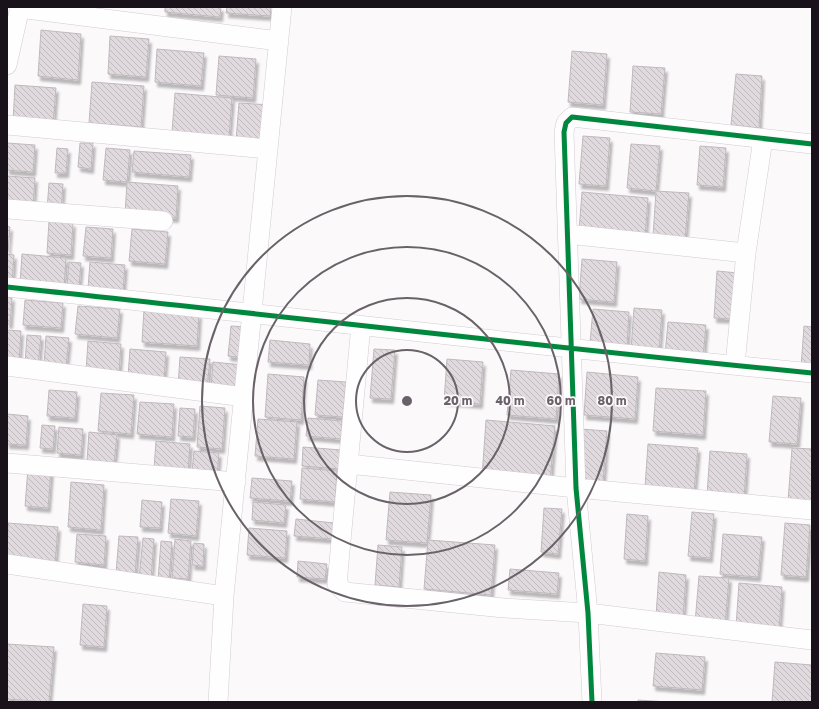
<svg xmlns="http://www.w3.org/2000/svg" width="819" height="709" viewBox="0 0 819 709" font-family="'Golos Text',sans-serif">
	<defs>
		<pattern id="building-back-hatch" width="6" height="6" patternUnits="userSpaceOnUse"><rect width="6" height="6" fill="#e0dadf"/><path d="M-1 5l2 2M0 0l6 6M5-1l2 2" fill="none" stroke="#c0babf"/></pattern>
		<filter id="shadow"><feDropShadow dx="2.5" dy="4.5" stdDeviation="1" flood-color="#0004"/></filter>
	</defs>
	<rect width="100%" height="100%" fill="#fcf9fb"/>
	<path fill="url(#building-back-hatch)" stroke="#bfb9be" filter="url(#shadow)" d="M165,7H221L220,17L165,12Z
		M227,7H271L270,16L226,13Z
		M41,30L81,34L78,80L38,76Z
		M110,36L149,39L146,77L108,74Z
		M157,49L204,53L201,86L155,82Z
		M572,51L607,54L603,105L568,102Z
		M219,56L256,59L253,98L216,95Z
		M633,66L665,68L661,114L630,112Z
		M736,74L762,76L759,128L731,125Z
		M92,82L144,86L141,127L89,123Z
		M15,85L56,88L53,125L13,122Z
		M175,93L232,98L229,137L172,132Z
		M239,103L271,105L268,143L236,140Z
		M583,136L610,138L606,186L579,184Z
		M7,143L35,145L33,172L7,170Z
		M80,143H93L91,169L78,167Z
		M631,144L660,146L656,191L627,188Z
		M700,146L726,148L723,187L697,185Z
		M57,148L68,149L66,173H55Z
		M106,148L130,150L127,182L103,180Z
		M134,151L191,155L189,177L132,172Z
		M7,176L35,178L33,208L7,206Z
		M127,182L178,186L176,218L125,214Z
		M49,183L63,184L61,211L47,210Z
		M656,191L689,193L685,239L653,236Z
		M582,192L648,198L645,237L579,231Z
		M49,221L73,223L71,255L47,253Z
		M7,226L10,227L8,252H7Z
		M86,227L113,229L111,258L83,256Z
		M132,229L168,232L165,264L129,261Z
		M7,254L14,255L12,284L7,283Z
		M22,254L66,258L64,288L20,284Z
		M582,259L617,262L614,302L579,299Z
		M69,262L81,263L79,287L67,286Z
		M90,262L125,265L123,291L88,288Z
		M717,271L738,273L734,319L714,318Z
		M7,297H12L10,324H7Z
		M25,300L63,303L61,328L23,325Z
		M78,306L120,309L117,338L75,334Z
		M634,308L662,310L659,352L631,350Z
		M144,309L199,314L197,346L142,342Z
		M593,309L629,312L627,346L590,343Z
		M668,322L706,325L703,358L665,355Z
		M231,326L247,327L244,358L228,356Z
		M804,326L812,327V369L801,367Z
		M7,330L21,331L19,362L7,361Z
		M27,335L41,336L38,366L25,364Z
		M46,336L69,338L66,366L44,365Z
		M270,340L310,344L309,365L268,362Z
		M88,341L121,344L119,374L86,371Z
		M130,349L166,352L164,379L128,376Z
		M374,349L395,350L391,399L370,398Z
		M180,357L210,359L207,388L178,386Z
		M447,359L483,362L480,404L444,401Z
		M213,362L243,365L241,391L211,388Z
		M511,370L559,374L556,419L507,415Z
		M587,372L638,377L635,419L584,415Z
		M268,374L304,377L301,420L265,417Z
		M318,380L346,382L343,417L315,415Z
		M656,388L706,391L703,435L653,431Z
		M49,390L77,392L75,418L47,416Z
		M101,393L134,395L131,434L98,431Z
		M773,396L801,398L797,444L769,442Z
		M140,402L174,404L172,437L137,434Z
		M200,406L225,408L222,449L197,447Z
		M180,408L195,409L193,437L178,436Z
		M7,414L28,416L26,445L7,444Z
		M308,418L342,421L341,439L306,436Z
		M258,419L297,422L294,459L255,456Z
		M486,420L555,426L550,482L482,477Z
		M42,425L55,426L53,449L40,448Z
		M59,427L83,429L81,455L57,453Z
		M581,429L607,431L603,482L577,480Z
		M89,432L117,435L114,464L87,461Z
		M156,441L190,444L188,472L154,469Z
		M648,444L698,448L694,491L645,487Z
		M303,447L342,450L341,469L302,466Z
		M792,448L812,449V503L788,501Z
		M194,451L219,453L217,475L192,472Z
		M710,451L747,454L744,498L707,495Z
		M28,468L51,470L48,508L25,506Z
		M302,468L337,471L335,502L300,499Z
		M252,478L292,481L290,501L250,498Z
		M71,482L104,485L101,530L68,527Z
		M390,492L431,495L427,543L386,540Z
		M171,499L199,501L196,536L168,533Z
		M142,500L162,502L160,528L140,527Z
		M253,502L286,505L284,523L252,520Z
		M544,508L562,509L558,554L541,552Z
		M692,512L714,514L710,558L688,556Z
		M627,514L648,516L645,561L624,559Z
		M296,519L334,523L333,539L294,536Z
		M8,523L58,527L55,564L7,560Z
		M785,523L810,525L806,577L781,575Z
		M249,528L287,531L285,558L247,555Z
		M77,534L106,536L104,565L75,562Z
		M723,534L762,537L758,577L720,574Z
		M119,536L138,537L135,575L116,573Z
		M143,538L154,539L151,580L139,579Z
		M175,539L191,541L188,579L172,578Z
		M428,540L495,545L491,595L424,589Z
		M161,541L172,542L169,581L158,580Z
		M194,543L204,544L203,566L192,565Z
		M378,545L402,547L399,587L375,585Z
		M298,561L327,564L325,579L297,577Z
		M510,569L559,573L557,594L508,590Z
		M659,572L686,575L683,619L656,616Z
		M699,576L729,578L725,625L695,623Z
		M739,583L782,587L779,630L736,626Z
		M83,604L107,606L104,647L80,645Z
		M7,644L54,647L49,702L7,699Z
		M656,653L705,657L702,690L653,686Z
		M775,662L812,665V702H772Z
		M638,700L668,702H638Z"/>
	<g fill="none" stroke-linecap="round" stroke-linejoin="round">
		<g stroke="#d1cbd1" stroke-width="20">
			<path id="minor" d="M19,8L279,41
				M7,65L20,7
				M7,125L268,149
				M7,209L163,221
				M567,234L746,253
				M7,287C275,315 543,347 812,373
				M361,325L337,584L345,592L504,608L588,613L812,640
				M735,365L746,253L763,139
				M7,366L244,397
				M7,463L236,482
				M348,464L576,488L812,510
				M7,564L224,596
				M218,702L224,596L282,7
				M592,702L588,613L576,488L564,132L566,123L572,117L812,144"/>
		</g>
		<use href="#minor" stroke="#fffefe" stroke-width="19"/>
		<g stroke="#fdf8fc" stroke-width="8">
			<path id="cycleway" d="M7,287C275,315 543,347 812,373
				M592,702L588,613L576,488L564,132L566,123L572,117L812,144"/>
		</g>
		<use href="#cycleway" stroke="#00873e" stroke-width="5"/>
	</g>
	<g fill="none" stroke="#696369" stroke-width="2">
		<circle cx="407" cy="401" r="51"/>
		<circle cx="407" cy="401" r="103"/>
		<circle cx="407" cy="401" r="154"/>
		<circle cx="407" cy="401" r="205"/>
	</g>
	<circle cx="407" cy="401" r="6" fill="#696369" stroke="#fdf8fc" stroke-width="2"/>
	<g font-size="12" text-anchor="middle" font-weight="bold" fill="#696369" stroke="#fdf8fc" stroke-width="3.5" stroke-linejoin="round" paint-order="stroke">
		<text x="458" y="405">20 m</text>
		<text x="510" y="405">40 m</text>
		<text x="561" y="405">60 m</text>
		<text x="612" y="405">80 m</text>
	</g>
	<rect width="819" height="709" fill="none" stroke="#1a121a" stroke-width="16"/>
</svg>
